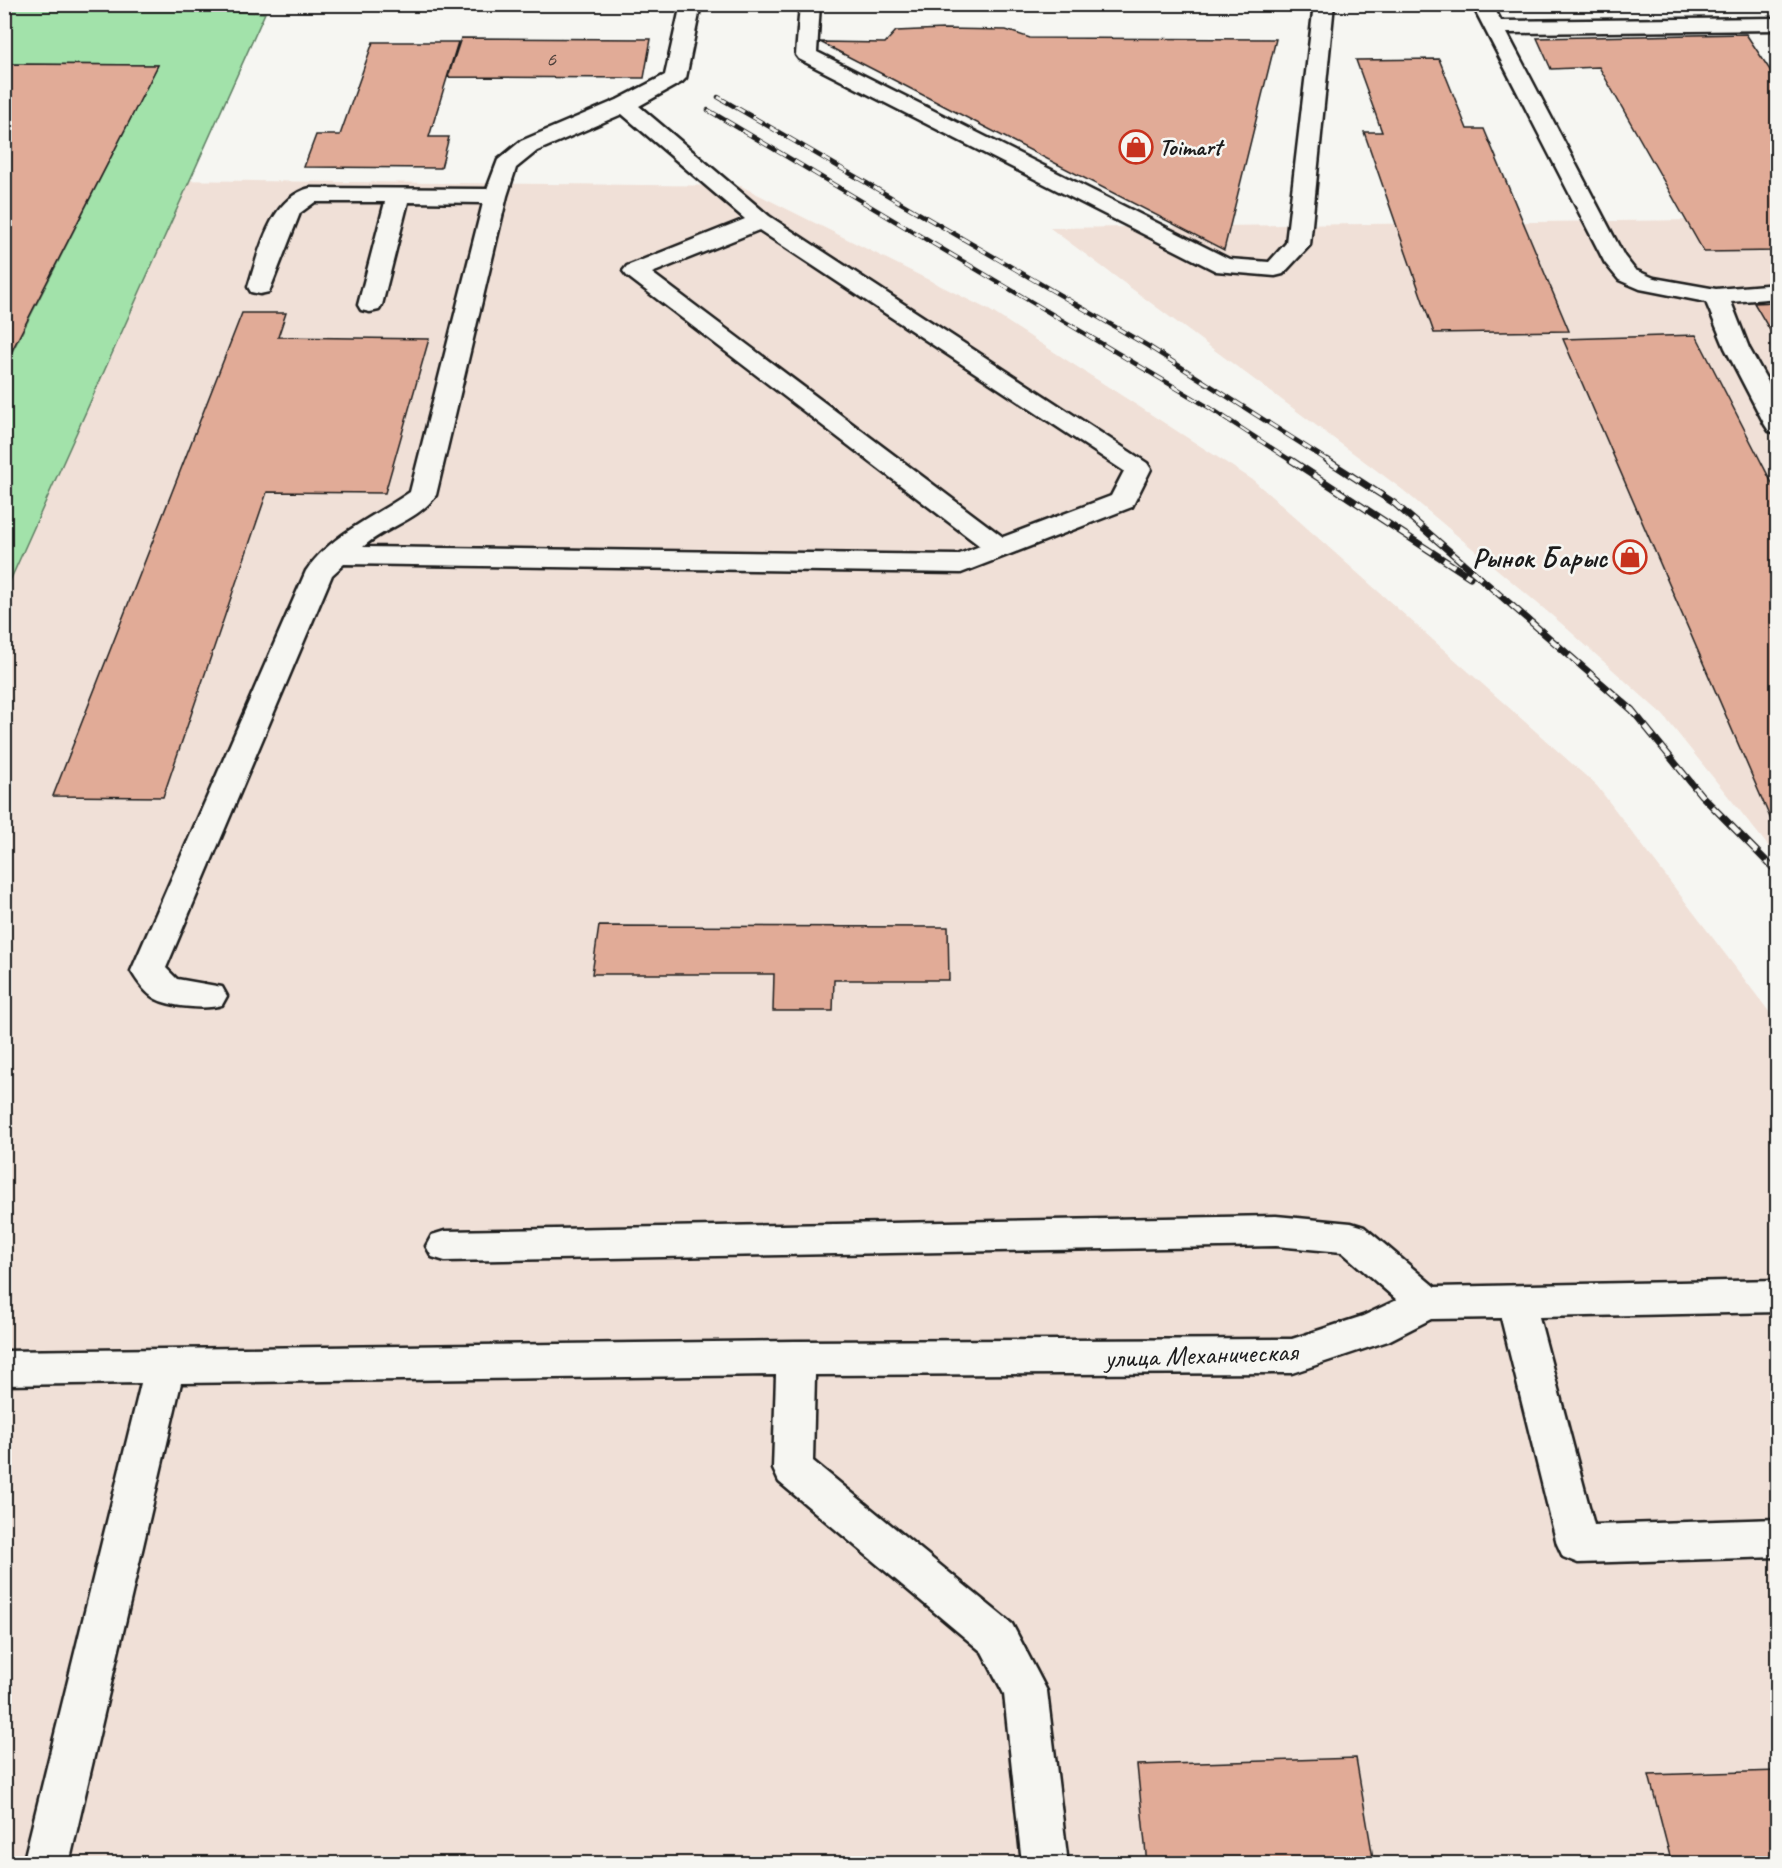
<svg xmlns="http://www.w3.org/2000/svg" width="1782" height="1868" viewBox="0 0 1782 1868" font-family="Caveat,sans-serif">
	<rect width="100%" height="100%" fill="#f6f6f2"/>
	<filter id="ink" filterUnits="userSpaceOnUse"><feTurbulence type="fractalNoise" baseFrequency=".0167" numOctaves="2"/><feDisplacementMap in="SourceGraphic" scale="12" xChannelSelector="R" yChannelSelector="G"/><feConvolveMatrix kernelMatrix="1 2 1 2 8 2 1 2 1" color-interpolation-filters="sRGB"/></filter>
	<g filter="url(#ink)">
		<path fill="#f0e0d7" d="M226,31L154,180L741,186L989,310L1253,480L1597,786L1777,1022V1863H5L4,32Z
			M1777,219V857L1663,715L1562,624L1403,490L1050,228Z"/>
		<path fill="#a2e2aa" stroke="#5f7f63" stroke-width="1.5" d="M5,5L127,6L265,13L5,592V366L158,65L5,64Z"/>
		<path fill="#e1ab97" stroke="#1c1c1c" stroke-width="1.5" d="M944,29L1006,30L1030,38L1276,39L1224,250L820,42L885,43L896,31Z
			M1746,34L1778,82V251L1704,252L1599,67L1551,69L1537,38Z
			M461,38L651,39L644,78L448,77Z
			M373,42H458L429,137H449L441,168L304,167L316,135H340Z
			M1439,59L1467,129H1484L1569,331L1434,333L1364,132H1382L1356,60Z
			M4,64L158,65L4,366Z
			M1778,302V344L1754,303Z
			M242,313H286L278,337L429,339L385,493L267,492L163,797L53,796Z
			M1696,335L1778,495V836L1563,339Z
			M599,926L948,927L949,980H834L833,1011H773L774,974H592Z
			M1356,1758L1374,1864H1147L1137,1765Z
			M1778,1771V1864H1672L1649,1775Z"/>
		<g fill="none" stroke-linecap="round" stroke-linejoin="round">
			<g stroke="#1c1c1c" stroke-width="5">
				<path id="minor" d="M681,4H701L686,78L682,82L639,106L769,216L1147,463L1151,469L1132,507L961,573L344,564L332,575L166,968L177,979L222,987L227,996L222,1005C207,1010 171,1007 156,999C146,994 137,981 131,971L306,571C330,535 376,516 410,492L483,203L408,202L382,305L379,310L370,312L361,310L358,305L385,202H315L300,213L269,292L260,294L251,292L248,287C259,252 270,198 310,188L487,189L498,160L521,141L617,100L665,75ZM622,114L745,219L627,266L623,271L627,276L980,546L957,555L363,547C385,527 419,520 436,495L507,196L516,168L537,151ZM759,230L1124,471L1111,496L1003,537L652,273Z
					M800,4H820L817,52L1229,259L1269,262L1286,243L1314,4H1334L1310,245L1283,274L1275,276L1216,271L799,59L796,55Z
					M1472,4H1492L1501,21L1778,18V30L1507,33L1624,256L1635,270L1654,278L1716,289L1778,284V298L1731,302L1749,348L1778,400V433L1769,431L1765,425L1725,348L1706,302L1640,289L1619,280L1605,263Z
					M1276,1216L1351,1223L1364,1227L1435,1287L1778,1280V1312L1539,1317L1594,1525L1778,1519V1557L1578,1563L1563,1557L1557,1544L1501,1318L1431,1319L1388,1341L1292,1373L815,1375L813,1461L1012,1624L1047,1691L1068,1864H1022L1004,1694L982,1652L779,1482L773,1469L776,1375L181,1383L69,1864H23L141,1383L4,1385V1351L796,1341L1292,1339L1363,1316L1397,1300L1342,1252L1276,1246L445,1261L432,1257L426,1246L432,1235L445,1231Z"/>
			</g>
			<path stroke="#1c1c1c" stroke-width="2" stroke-dasharray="3 3" stroke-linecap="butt" d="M851,5H1253"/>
			<use href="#minor" fill="#f6f6f2" fill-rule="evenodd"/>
			<g stroke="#1c1c1c" stroke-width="4.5">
				<path id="rail-far1" d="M718,97L1148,346L1330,462
					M708,110L1210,408L1293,462"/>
			</g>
			<g stroke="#1c1c1c" stroke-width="7">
				<path id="rail" d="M1291,460L1470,577
					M1327,460L1394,503L1632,710L1701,795L1778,873"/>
			</g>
			<use href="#rail-far1" stroke="#f6f6f2" stroke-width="3" stroke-dasharray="10" stroke-linecap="butt"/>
			<use href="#rail" stroke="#f6f6f2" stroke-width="4.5" stroke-dasharray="13" stroke-linecap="butt"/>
		</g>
	</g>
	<defs>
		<g id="shop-ring" transform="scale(1.725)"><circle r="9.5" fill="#f6f6f2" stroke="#c8321e" stroke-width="1.5"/><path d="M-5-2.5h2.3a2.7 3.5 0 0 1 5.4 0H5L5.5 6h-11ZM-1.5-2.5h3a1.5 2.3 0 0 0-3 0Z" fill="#c8321e"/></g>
	</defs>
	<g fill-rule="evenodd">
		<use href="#shop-ring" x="1136" y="147"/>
		<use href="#shop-ring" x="1630" y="557"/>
	</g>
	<g text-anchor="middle" stroke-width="5" stroke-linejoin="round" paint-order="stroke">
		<g font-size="22" fill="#4d403b">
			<text x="551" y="66">6</text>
		</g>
		<g font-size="24" font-weight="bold" fill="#1c1c1c" stroke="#f6f6f2" text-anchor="start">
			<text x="1159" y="155">Toimart</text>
		</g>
		<g font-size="28" font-weight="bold" fill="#1c1c1c" stroke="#f6f6f2" text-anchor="end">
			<text x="1607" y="567">Рынок Барыс</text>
		</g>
		<g font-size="28" fill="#1c1c1c" stroke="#f6f6f2">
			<text transform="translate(1201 1354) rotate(-2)" y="10">улица Механическая</text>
		</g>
	</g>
	<rect width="1782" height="1868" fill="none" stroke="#f6f6f2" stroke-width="24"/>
	<rect x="12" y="12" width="1758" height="1844" fill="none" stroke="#1c1c1c" stroke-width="2" filter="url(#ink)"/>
</svg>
